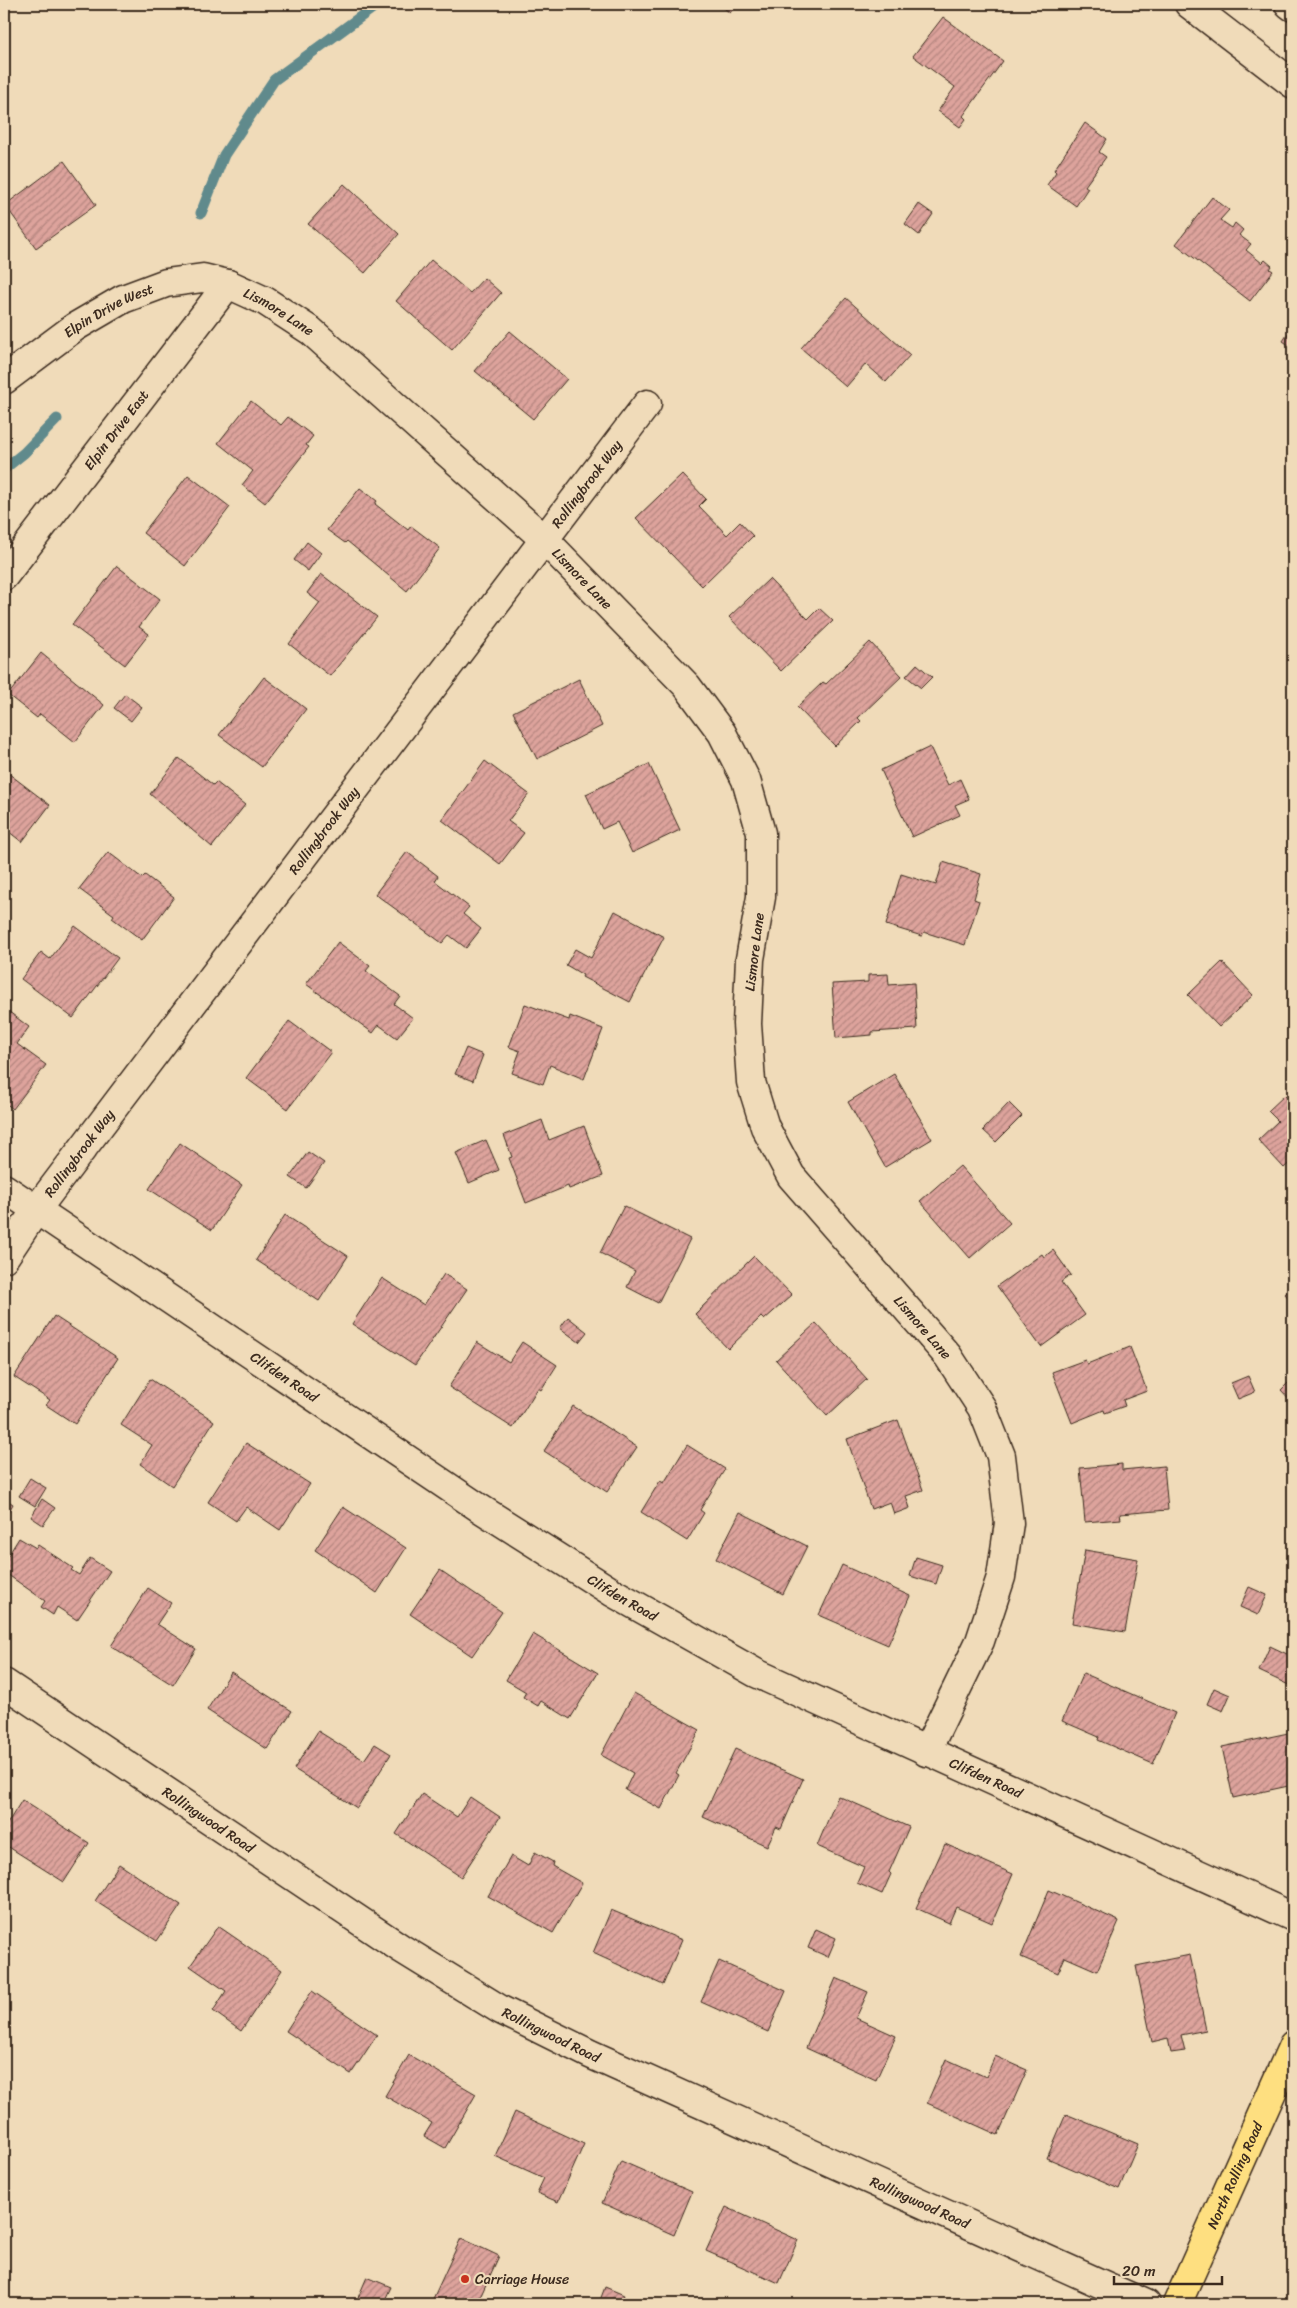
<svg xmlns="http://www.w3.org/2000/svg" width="1297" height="2308" viewBox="0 0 1297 2308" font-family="Sriracha,sans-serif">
	<defs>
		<pattern id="building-hatch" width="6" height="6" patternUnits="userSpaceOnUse" patternTransform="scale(1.25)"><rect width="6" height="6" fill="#dda39c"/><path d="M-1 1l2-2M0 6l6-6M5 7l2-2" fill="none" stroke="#b4857f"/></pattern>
	</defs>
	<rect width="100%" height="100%" fill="#f0dbb9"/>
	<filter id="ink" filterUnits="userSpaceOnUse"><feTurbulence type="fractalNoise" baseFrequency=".02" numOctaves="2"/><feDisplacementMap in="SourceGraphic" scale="10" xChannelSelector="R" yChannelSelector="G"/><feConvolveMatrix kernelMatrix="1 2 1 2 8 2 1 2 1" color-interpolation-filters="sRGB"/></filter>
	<g filter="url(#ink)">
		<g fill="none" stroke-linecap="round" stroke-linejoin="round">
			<path stroke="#618a8c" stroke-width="11" d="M201,213L224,155L274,80L378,4
				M4,469L24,453L57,419"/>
		</g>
		<path fill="url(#building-hatch)" stroke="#3b2a1e" d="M719,4H737L730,13Z
			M943,17L1003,61L963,116L966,119L960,127L938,111L955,87L913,56Z
			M1085,123L1107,139L1099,152L1106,157L1085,186L1088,188L1076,206L1047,185L1056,172L1054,170Z
			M64,161L96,205L36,248L5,205Z
			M344,184L399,234L365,273L308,224Z
			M1212,197L1229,210L1220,220L1232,228L1235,223L1243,230L1239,235L1251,244L1246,250L1262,263L1265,260L1272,266L1270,269L1273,271L1250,301L1176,244Z
			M919,204L933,214L919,235L905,224Z
			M431,260L470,293L484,278L501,293L452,350L396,301Z
			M846,298L910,355L886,382L866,364L846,387L801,348Z
			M1293,326V348L1283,341Z
			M510,331L567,379L533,419L475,371Z
			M251,401L281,425L288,417L313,436L306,445L309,447L265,503L242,485L253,471L218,443Z
			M682,474L706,499L699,506L727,535L740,522L753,536L702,586L636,518Z
			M188,475L230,507L185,566L143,533Z
			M360,488L377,501L375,504L408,530L411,526L440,548L407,591L347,541L345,543L327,530Z
			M307,542L321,553L308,571L294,560Z
			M117,566L160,599L139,627L149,634L125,665L72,625Z
			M321,574L377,617L330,676L289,644L320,603L307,593Z
			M769,579L808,619L819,608L833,621L781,671L729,617Z
			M870,642L902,676L858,718L861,721L835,746L797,707L823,682L826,684Z
			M41,653L104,705L75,742L40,714L37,718L8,695Z
			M917,664L932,677L921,688L906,676Z
			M264,677L306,709L262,767L219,735Z
			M579,679L602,726L537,759L513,712Z
			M125,694L142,707L131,721L114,708Z
			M930,747L948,785L960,779L969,799L955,805L960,815L912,837L881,770Z
			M179,758L213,785L216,782L245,805L212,847L150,794Z
			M485,761L529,794L508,821L524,833L500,864L442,820Z
			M649,764L680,830L632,853L617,822L602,829L586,794Z
			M4,770L50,805L22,842L4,828Z
			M108,852L142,878L145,875L174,897L142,940L112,918L114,915L79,889Z
			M407,852L438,876L435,881L469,907L463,914L481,929L466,948L449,935L442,943L375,894Z
			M943,862L981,874L974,899L979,901L965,945L924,932L922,936L886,925L901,874L936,885Z
			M615,911L664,937L630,1002L582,977L583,975L566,965L575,949L591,958Z
			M75,926L118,958L73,1018L21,979L41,952L50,959Z
			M338,942L370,966L366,971L400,996L394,1004L413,1018L397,1038L379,1025L373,1033L306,984Z
			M1222,962L1253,995L1219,1027L1188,995Z
			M888,974L889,985L914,983L917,1029L872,1032V1035L836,1038L832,984L868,982V975Z
			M525,1004L569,1020L570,1016L603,1029L584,1079L550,1065L543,1084L512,1073L520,1051L509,1047Z
			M4,1008L29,1027L17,1044L46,1065L13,1109L4,1102Z
			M289,1021L331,1052L288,1109L246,1078Z
			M466,1048L483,1055L473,1081L455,1074Z
			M894,1074L932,1139L885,1167L848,1102Z
			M1285,1095L1293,1104V1160L1284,1168L1258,1140L1278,1121L1268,1111Z
			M1009,1103L1022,1116L996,1142L983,1130Z
			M542,1120L549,1140L584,1126L603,1176L569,1189L568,1186L526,1203L509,1158L512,1157L504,1135Z
			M486,1140L499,1170L469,1183L456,1153Z
			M180,1143L242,1185L212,1230L149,1189Z
			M308,1152L324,1163L306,1188L290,1177Z
			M960,1166L1010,1223L970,1258L920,1201Z
			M624,1206L690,1239L658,1303L627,1287L635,1271L600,1253Z
			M285,1215L348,1256L319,1301L256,1260Z
			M1053,1250L1071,1275L1061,1282L1085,1315L1041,1347L997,1286L1042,1254L1044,1257Z
			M754,1256L792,1295L764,1320L761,1317L728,1349L695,1314Z
			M444,1274L467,1289L415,1365L352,1324L382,1278L424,1305Z
			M1293,1286V1303L1285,1294Z
			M54,1316L118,1358L75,1424L46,1405L50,1400L14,1377Z
			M568,1317L587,1332L579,1342L560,1328Z
			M816,1323L867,1379L827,1416L776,1360Z
			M477,1342L509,1362L522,1342L557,1365L541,1390L538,1388L513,1428L449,1387Z
			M1130,1347L1147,1391L1123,1400L1125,1406L1105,1413L1104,1410L1072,1423L1052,1372L1085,1360L1087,1364Z
			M1248,1376L1255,1392L1238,1399L1231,1383Z
			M1293,1378V1403L1281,1390Z
			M150,1379L214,1421L172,1486L140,1464L152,1445L121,1425Z
			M573,1406L637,1447L607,1492L544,1451Z
			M898,1420L923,1490L906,1496L910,1508L894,1514L890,1502L871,1509L847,1439Z
			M246,1443L310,1484L280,1530L246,1507L236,1521L208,1502Z
			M687,1445L725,1469L700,1510L704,1513L687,1541L641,1512L660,1481L664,1483Z
			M1122,1464V1470L1164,1466L1168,1510L1120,1514L1121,1519L1085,1522L1080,1468Z
			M30,1478L46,1488L35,1506L19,1496Z
			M4,1498L13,1504L4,1520Z
			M42,1499L55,1508L43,1525L31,1517Z
			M343,1507L406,1548L377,1593L315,1550Z
			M740,1512L807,1546L783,1594L716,1559Z
			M19,1538L36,1548L38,1545L73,1568L71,1570L79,1575L90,1558L110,1571L77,1620L57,1607L53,1615L41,1607L45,1601L4,1572V1562Z
			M1085,1550L1138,1559L1125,1632L1072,1623Z
			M916,1557L942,1565L936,1584L910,1576Z
			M842,1565L910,1596L888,1645L819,1615Z
			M440,1570L502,1612L472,1656L410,1614Z
			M1249,1587L1267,1595L1258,1615L1240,1607Z
			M148,1588L171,1603L157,1624L196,1649L173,1685L111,1646Z
			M533,1634L598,1673L570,1719L541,1701L538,1706L523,1697L526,1692L506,1680Z
			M1293,1641V1687L1259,1671L1270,1646L1287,1654Z
			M231,1672L292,1711L267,1749L207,1710Z
			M1083,1673L1175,1713L1153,1764L1098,1740L1099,1737L1062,1721Z
			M1214,1688L1230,1695L1223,1711L1207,1704Z
			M634,1693L700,1730L676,1773L679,1775L661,1809L625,1790L633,1773L601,1755Z
			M318,1731L364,1760L375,1744L391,1754L357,1808L294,1769Z
			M1293,1732V1785L1233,1798L1222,1747Z
			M735,1749L803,1779L781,1829L776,1827L767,1846L703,1817Z
			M422,1794L457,1817L470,1797L500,1817L461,1877L396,1834Z
			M838,1796L909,1827L889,1872L891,1874L882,1894L857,1883L864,1867L817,1846Z
			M22,1800L89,1843L64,1882L4,1844V1829Z
			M945,1844L1013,1874L992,1923L956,1907L949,1923L916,1908Z
			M535,1852L553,1862L552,1866L582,1883L553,1933L488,1896L511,1856L528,1866Z
			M119,1864L181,1905L157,1941L95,1901Z
			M1049,1890L1119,1921L1097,1971L1065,1957L1058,1973L1021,1957Z
			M611,1910L682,1940L663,1985L593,1953Z
			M218,1926L282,1970L241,2031L213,2011L226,1991L190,1966Z
			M816,1929L836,1938L828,1957L808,1948Z
			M1190,1955L1206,2030L1181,2035L1185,2051L1171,2053L1168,2038L1152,2042L1136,1966Z
			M719,1961L786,1991L768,2032L701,2002Z
			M836,1978L868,1992L856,2018L896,2036L876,2080L806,2048Z
			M312,1991L377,2035L351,2074L286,2031Z
			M409,2055L476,2094L445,2148L424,2136L432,2123L385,2096Z
			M995,2056L1027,2070L998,2135L927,2103L946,2059L986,2077Z
			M515,2112L584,2144L558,2202L537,2193L544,2178L495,2156Z
			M1066,2114L1138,2144L1119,2189L1047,2158Z
			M621,2161L692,2192L674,2235L602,2203Z
			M726,2207L798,2240L779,2283L706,2251Z
			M461,2238L499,2256L477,2304H439L432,2301Z
			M367,2277L391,2287L383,2304H366L357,2300Z
			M605,2287L624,2295L620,2304L599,2303Z"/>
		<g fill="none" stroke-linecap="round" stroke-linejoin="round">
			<g stroke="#3b2a1e" stroke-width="31">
				<g id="minor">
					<path id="s1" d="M4,380L75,327L123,299L166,283L203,278L228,284L265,301L311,331L544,539L687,686L722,733L746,780L761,833V897L750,959L747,1024L751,1082L765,1127L791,1176L948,1356L982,1408L1001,1456L1009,1523L1001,1577L980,1641L926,1752"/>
					<path id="s2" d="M4,576L228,284"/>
					<path id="s3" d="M4,1188L481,1509L612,1592L756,1673L1293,1917"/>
					<path id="s4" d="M4,1258L36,1210L647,404"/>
					<path id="s5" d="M4,1683L402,1949L501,2010L590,2054L1146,2304"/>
				</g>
			</g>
			<g stroke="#3b2a1e" stroke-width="31">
				<path id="tertiary" d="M1189,4L1293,84
					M1289,4L1293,7"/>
			</g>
			<g stroke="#3b2a1e" stroke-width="31">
				<g id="primary">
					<path id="s6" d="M1177,2304L1293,2045"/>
				</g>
			</g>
			<use href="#minor" stroke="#f0dbb9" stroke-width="28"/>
			<use href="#tertiary" stroke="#f0dbb9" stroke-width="28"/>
			<use href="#primary" stroke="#fedf80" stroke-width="28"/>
		</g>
	</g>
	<circle fill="#c8321e" stroke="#f0dbb9" stroke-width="2" cx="465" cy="2279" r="5"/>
	<g text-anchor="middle" stroke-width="4" stroke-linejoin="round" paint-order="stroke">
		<g font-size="14" fill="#3b2a1e" stroke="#f0dbb9">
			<text dy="5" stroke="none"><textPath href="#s1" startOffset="126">Elpin Drive West</textPath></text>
			<text dy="5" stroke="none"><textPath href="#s1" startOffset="311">Lismore Lane</textPath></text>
			<text dy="5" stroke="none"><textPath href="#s2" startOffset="184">Elpin Drive East</textPath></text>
			<text dy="5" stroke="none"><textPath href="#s4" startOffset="969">Rollingbrook Way</textPath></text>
			<text dy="5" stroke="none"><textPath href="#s1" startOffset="716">Lismore Lane</textPath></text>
			<text dy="5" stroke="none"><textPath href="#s4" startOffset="534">Rollingbrook Way</textPath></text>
			<text transform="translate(754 952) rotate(-83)" y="5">Lismore Lane</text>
			<text dy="5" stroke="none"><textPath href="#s4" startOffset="129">Rollingbrook Way</textPath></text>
			<text dy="5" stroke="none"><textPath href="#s1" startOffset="1586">Lismore Lane</textPath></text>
			<text dy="5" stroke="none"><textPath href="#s3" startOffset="338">Clifden Road</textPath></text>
			<text dy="5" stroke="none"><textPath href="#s3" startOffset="742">Clifden Road</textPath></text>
			<text dy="5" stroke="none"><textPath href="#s3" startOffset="1148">Clifden Road</textPath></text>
			<text dy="5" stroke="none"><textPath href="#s5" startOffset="246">Rollingwood Road</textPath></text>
			<text dy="5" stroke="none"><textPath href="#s5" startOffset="651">Rollingwood Road</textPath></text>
			<text dy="5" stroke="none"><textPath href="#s6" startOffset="141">North Rolling Road</textPath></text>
			<text dy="5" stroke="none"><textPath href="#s5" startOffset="1056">Rollingwood Road</textPath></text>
		</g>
		<g font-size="14" fill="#3b2a1e" stroke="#f0dbb9" text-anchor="start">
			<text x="475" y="2284">Carriage House</text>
		</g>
	</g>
	<rect width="1297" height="2308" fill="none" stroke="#f0dbb9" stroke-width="20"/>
	<rect x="10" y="10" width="1277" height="2288" fill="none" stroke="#3b2a1e" stroke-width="2" filter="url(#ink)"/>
	<path d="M1114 2276v8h108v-8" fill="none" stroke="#3b2a1e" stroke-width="2.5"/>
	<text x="1122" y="2276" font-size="15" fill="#3b2a1e" stroke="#f0dbb9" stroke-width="4" paint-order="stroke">20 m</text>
</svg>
